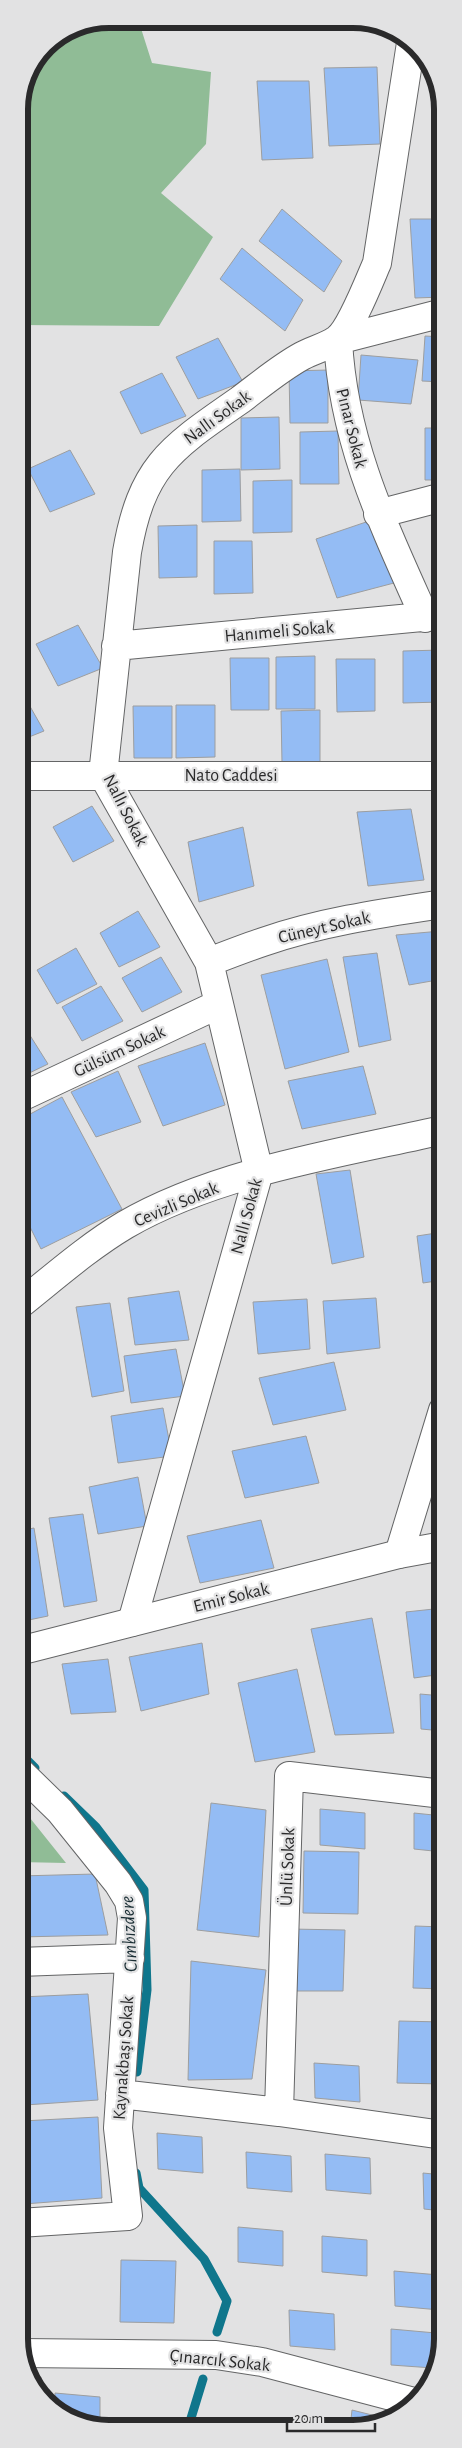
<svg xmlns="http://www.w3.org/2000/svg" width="462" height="2448" viewBox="0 0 462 2448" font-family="'Alegreya Sans',sans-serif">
	<rect width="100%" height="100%" fill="#e2e2e3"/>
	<path fill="#90bc96" d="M109,19H138L152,63L211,72L206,144L161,193L213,237L159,326L19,325V103L45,45L75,26Z
		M19,1808L30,1818L66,1863L19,1862Z"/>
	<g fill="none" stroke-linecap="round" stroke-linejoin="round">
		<path stroke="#0f768c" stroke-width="9" d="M19,1752L35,1768
			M64,1796L96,1827L144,1890L147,1990L137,2072
			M136,2173L139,2188L204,2259L227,2301L217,2332
			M188,2428L203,2379"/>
	</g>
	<path fill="#94bcf4" stroke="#9d9e9f" d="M377,67L380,144L329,146L324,68Z
		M257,81H309L313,158L262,160Z
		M282,209L342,261L324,292L259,241Z
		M410,219H443V297L415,298Z
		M242,248L303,300L285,331L220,279Z
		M425,336L443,337V382L422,381Z
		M218,338L243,382L198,399L176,357Z
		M361,355L418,360L411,404L358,400Z
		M328,370V423H290L289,371Z
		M162,373L186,416L141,434L120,392Z
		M279,417L280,469L241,470V418Z
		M425,428H443V480H425Z
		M338,431L339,484H300V432Z
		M70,450L95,494L50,512L28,469Z
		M240,469L241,521L202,522V470Z
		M292,480V532L253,533V481Z
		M372,520L394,583L337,598L316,539Z
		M443,523V582L432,526Z
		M197,525V577L159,578L158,526Z
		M214,541H252L253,593L214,594Z
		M78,625L103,668L58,686L36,644Z
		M442,650V702L403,703V651Z
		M315,656V709H276V657Z
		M230,658H269V710H231Z
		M336,659H375V711L337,712Z
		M19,687L44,731L19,741Z
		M176,705H215V757L176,758Z
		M133,706H172V758H134Z
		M320,710V763H282L281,711Z
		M92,806L114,841L73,862L53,827Z
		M411,809L424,880L368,886L357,812Z
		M243,827L254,886L199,902L188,842Z
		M138,911L160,947L119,967L100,933Z
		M441,931L443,979L409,985L396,935Z
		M76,948L97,984L57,1004L37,970Z
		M377,953L391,1040L359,1047L343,957Z
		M161,957L182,992L142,1012L122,978Z
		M327,959L349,1052L285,1069L261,975Z
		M101,986L123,1021L82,1041L62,1007Z
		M19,1010L27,1024L19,1028Z
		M26,1029L48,1064L19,1078V1033Z
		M205,1043L225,1105L163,1126L138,1066Z
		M363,1066L376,1114L302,1129L288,1081Z
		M118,1071L141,1122L96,1137L71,1092Z
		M62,1097L122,1209L41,1249L19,1205V1120Z
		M350,1170L364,1257L332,1264L316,1174Z
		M443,1232V1280L423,1283L417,1236Z
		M179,1291L189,1340L135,1345L128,1298Z
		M376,1298L380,1348L327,1354L323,1301Z
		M307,1299L310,1349L258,1354L253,1302Z
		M110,1303L124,1391L92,1397L76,1307Z
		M176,1349L185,1396L131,1403L124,1356Z
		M334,1362L346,1410L273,1425L259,1378Z
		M163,1408L172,1456L118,1463L111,1416Z
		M306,1436L319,1483L245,1498L232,1451Z
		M138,1477L147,1526L98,1534L89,1487Z
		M83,1514L97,1601L64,1607L49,1518Z
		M261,1520L274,1568L200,1583L187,1536Z
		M34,1528L48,1616L19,1622V1531Z
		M443,1608V1674L414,1678L406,1612Z
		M372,1618L394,1733L335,1735L311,1629Z
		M202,1643L209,1694L141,1711L129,1657Z
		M108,1659L116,1712L71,1714L62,1664Z
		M297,1669L315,1752L255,1762L238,1683Z
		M420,1694L443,1696V1731L421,1729Z
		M211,1803L266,1810L259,1937L197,1930Z
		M320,1809L365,1813V1849L320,1845Z
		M414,1813L443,1816V1852L414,1849Z
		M304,1851L359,1852L358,1914L303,1913Z
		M95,1874L108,1935L19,1937V1876Z
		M415,1926L443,1927V1989L413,1988Z
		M290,1929L345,1930L343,1991H289Z
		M191,1961L266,1970L252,2079L188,2080Z
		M88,1994L98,2100L25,2105L21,1997Z
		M399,2021L443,2022V2084L397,2083Z
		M314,2063L359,2066L360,2102L315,2098Z
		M98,2117L102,2198L24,2204L22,2121Z
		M157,2133L202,2137L203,2173L158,2169Z
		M246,2152L291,2156L292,2192L247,2188Z
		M325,2154L370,2158L371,2194L326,2190Z
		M423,2173L443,2175V2211L424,2209Z
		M238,2227L283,2231V2266L238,2262Z
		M322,2236L367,2240V2276L322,2272Z
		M121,2260L176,2261L174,2323L120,2322Z
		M394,2271L439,2275L440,2310L395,2306Z
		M289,2310L334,2314L335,2350L290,2346Z
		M391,2329L436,2333V2361L433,2368L391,2365Z
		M31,2377H41L42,2399H41Z
		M55,2393L100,2397V2427H91L55,2407Z
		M352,2410L384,2418L365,2429L350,2428Z"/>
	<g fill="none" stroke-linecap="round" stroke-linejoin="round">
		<g stroke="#646566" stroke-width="30">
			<path id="street" d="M378,514L443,497
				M425,618C384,526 343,442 338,340L443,313
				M116,646L443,615
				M19,776H443
				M209,962C227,955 245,948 263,942C320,922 383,913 443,904
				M19,1098L219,1004
				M19,1305C53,1278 88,1247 125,1225C216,1172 341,1153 443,1130
				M399,1554L443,1410
				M132,1622L259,1172L209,962L103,775L127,552C142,465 171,448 240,400C260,385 280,368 302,356C313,350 326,347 336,340C350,331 370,279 377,263L411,43
				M19,1771L60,1811L118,1883L129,1901L132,1918L118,2128L128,2216L19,2223
				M19,1962L130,1958
				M120,2094L279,2112L443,2135
				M279,2112L289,1776L443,1794
				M21,2353L216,2355L262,2362L414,2402"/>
		</g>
		<g stroke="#646566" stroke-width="30">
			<path id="secondary" d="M19,1651L399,1554L443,1546"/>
		</g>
		<use href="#street" stroke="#fff" stroke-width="28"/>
		<use href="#secondary" stroke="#fff" stroke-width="28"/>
	</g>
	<g text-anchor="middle" stroke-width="4.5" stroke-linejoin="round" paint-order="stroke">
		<g font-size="18" fill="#2a2a2b" stroke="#e2e2e3">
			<text transform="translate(217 417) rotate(-36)" y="6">Nallı Sokak</text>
			<text transform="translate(352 428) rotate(76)" y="6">Pınar Sokak</text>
			<text transform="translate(279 631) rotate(-5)" y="6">Hanımeli Sokak</text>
			<text x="231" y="781">Nato Caddesi</text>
			<text transform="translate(126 810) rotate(63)" y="6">Nallı Sokak</text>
			<text transform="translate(324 927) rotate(-13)" y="6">Cüneyt Sokak</text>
			<text transform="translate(119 1051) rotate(-25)" y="6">Gülsüm Sokak</text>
			<text transform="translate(176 1204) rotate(-23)" y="6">Cevizli Sokak</text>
			<text transform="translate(246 1216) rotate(-75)" y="6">Nallı Sokak</text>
			<text transform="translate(231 1597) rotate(-14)" y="6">Emir Sokak</text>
			<text transform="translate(287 1867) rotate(-88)" y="6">Ünlü Sokak</text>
			<text transform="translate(123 2058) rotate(-86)" y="6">Kaynakbaşı Sokak</text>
			<text transform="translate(220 2360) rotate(6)" y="6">Çınarcık Sokak</text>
		</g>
		<g font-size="19" font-style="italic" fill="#1a2e34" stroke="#e2e2e3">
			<text transform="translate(128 1934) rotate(-93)" y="7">Cımbızdere</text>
		</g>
	</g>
	<path d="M0 0H462V2448H0ZM109 28H353A81 81 0 0 1 434 109V2339A81 81 0 0 1 353 2420H109A81 81 0 0 1 28 2339V109A81 81 0 0 1 109 28Z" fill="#e2e2e3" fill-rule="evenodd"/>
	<path fill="none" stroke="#2a2a2b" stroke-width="6" d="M109 28H353A81 81 0 0 1 434 109V2339A81 81 0 0 1 353 2420H109A81 81 0 0 1 28 2339V109A81 81 0 0 1 109 28Z"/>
	<path d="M287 2423v8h88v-8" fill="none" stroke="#2a2a2b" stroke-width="2.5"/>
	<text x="294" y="2423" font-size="15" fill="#2a2a2b" stroke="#e2e2e3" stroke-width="4" paint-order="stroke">20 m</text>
</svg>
